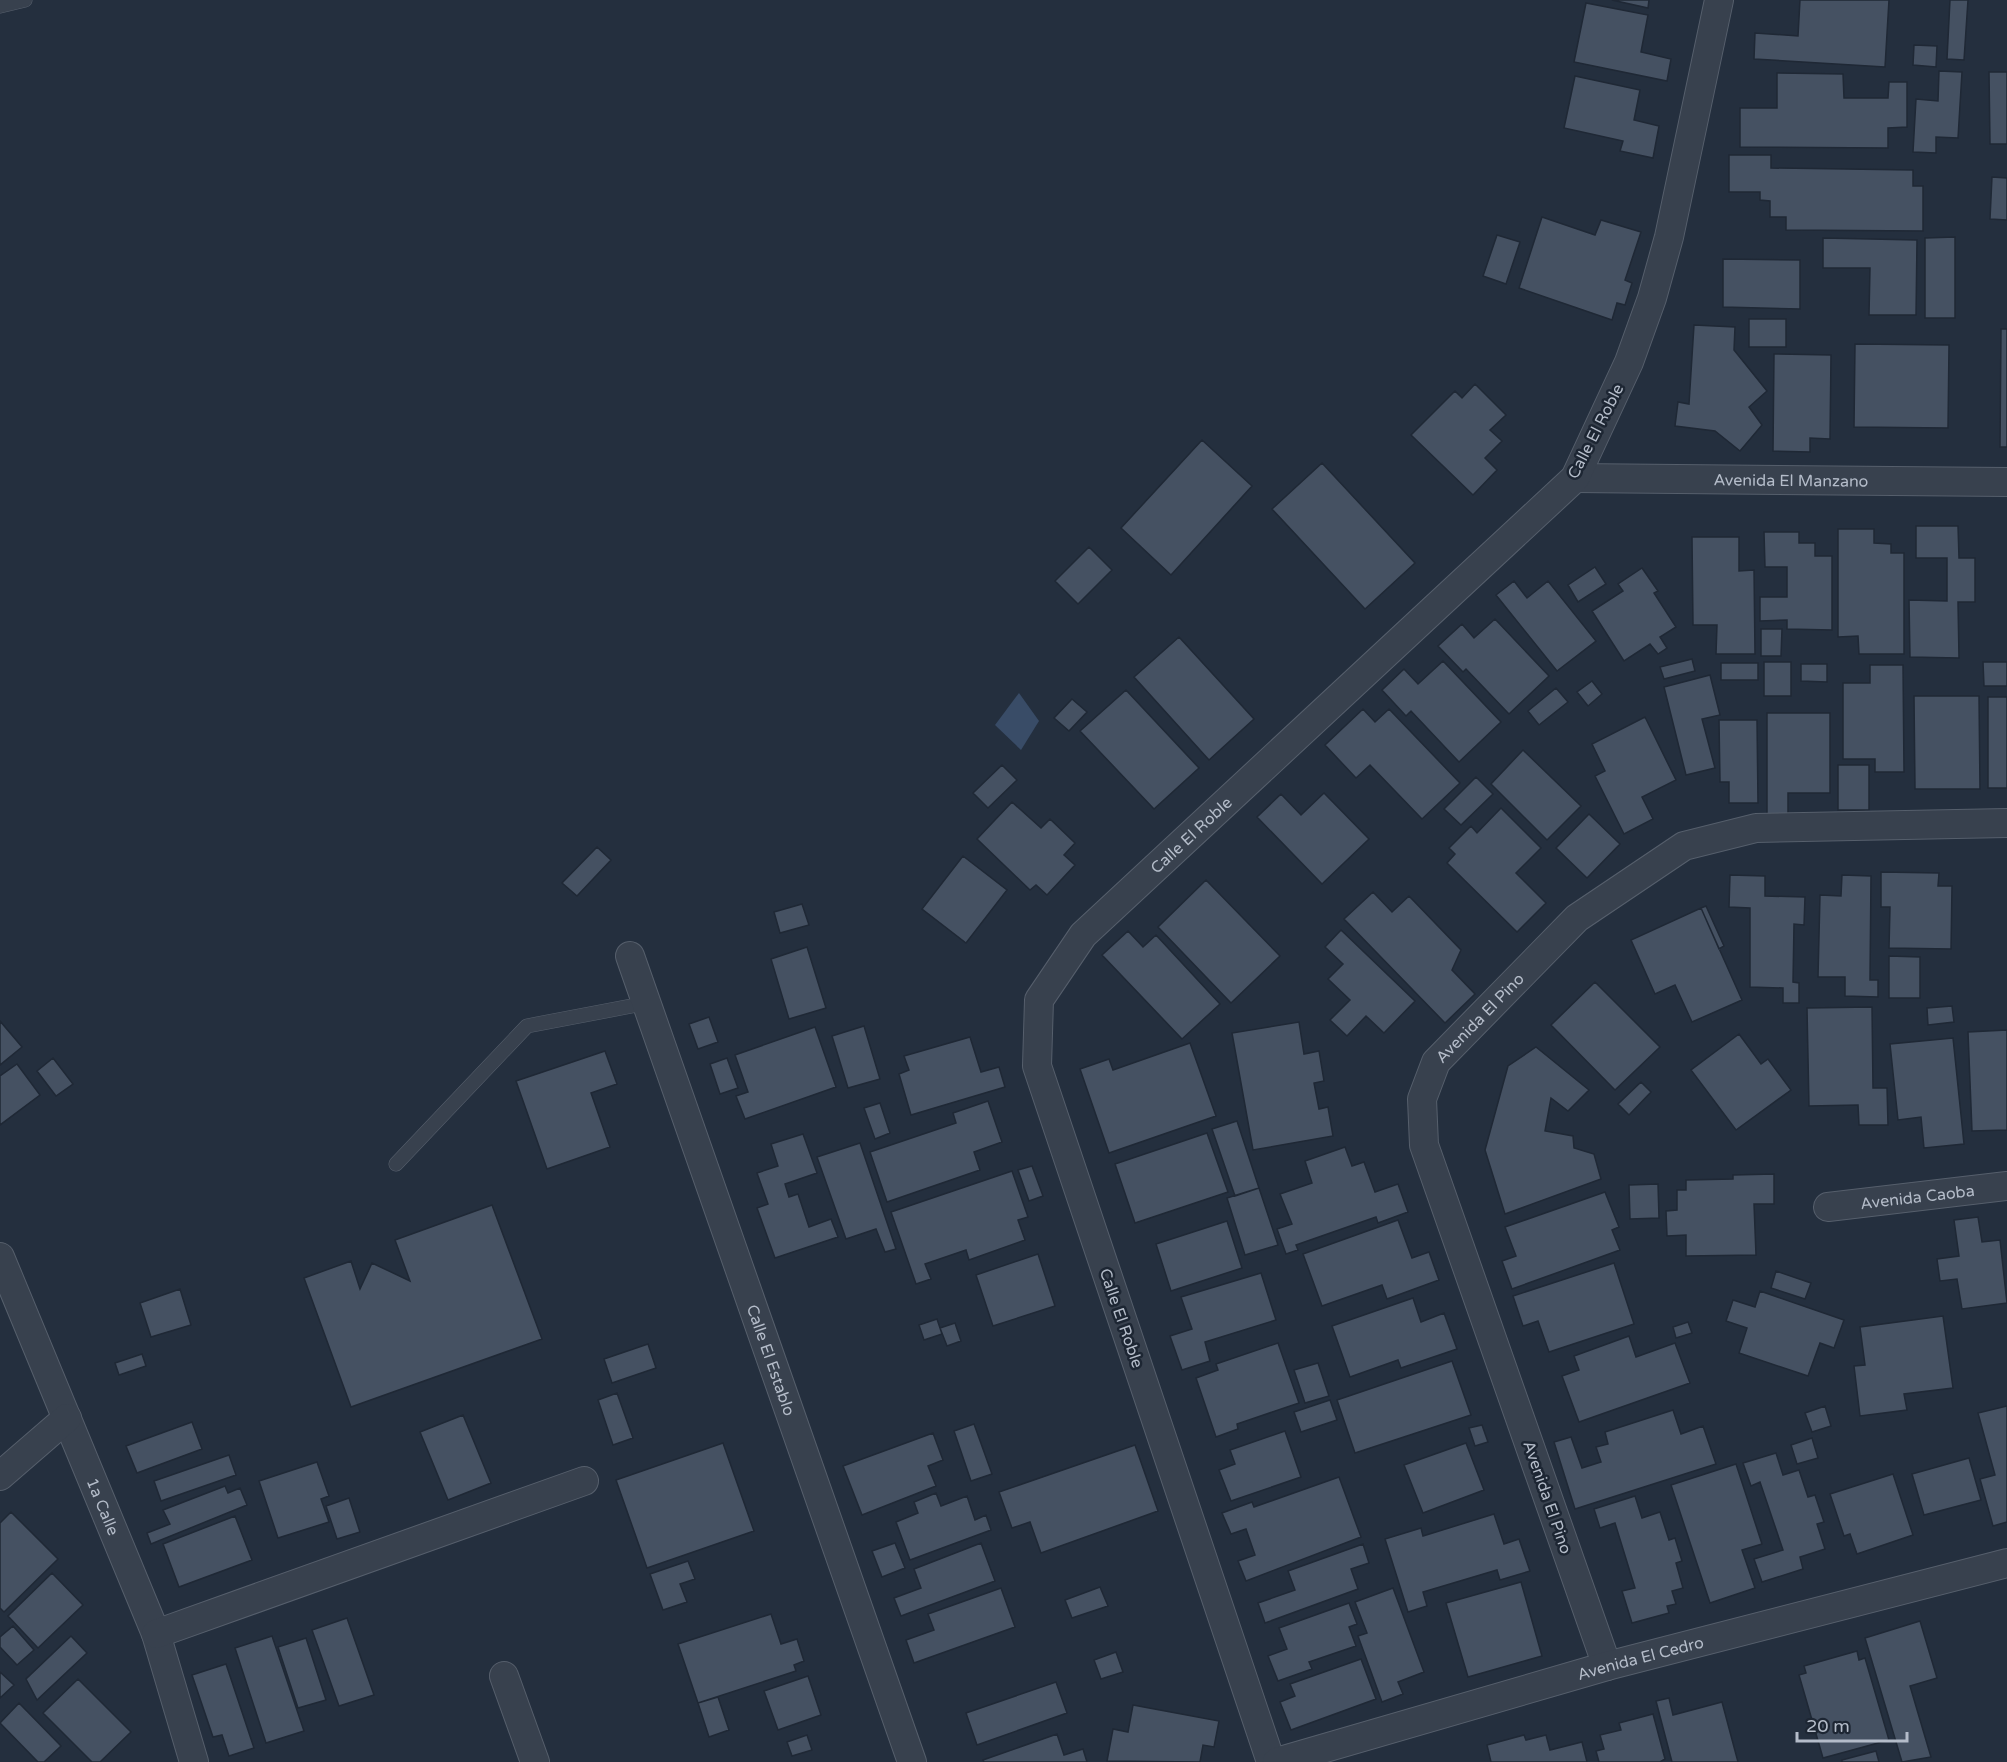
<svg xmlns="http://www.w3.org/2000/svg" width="2007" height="1762" viewBox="0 0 2007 1762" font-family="'Varela Round',sans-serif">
	<rect width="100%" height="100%" fill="#242f3e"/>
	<path fill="#394c67" d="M1019,693L1039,721L1021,750L995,725Z"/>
	<path fill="#455162" stroke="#1f2835" stroke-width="1.5" d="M1612,0H1649L1648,8Z
		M1800,0H1889L1885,67L1754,59L1755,33L1798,36Z
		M1950,0H1968L1964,60L1947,59Z
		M1586,3L1648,15L1641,52L1671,59L1667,81L1574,62Z
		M1914,45L1937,46L1936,67L1913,65Z
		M1939,71L1962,72L1958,138L1936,137V153L1913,152L1916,99L1938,101Z
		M1989,72H2007V144H1990Z
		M1777,73L1843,74L1844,98H1888L1889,82H1907V127L1888,128V148L1740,147V108H1777Z
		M1575,76L1640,90L1634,120L1659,126L1653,158L1620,151L1623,141L1564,128Z
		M1729,155H1771V168L1913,170V186H1923V231L1786,230V217H1770V201L1760,200V192H1729Z
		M1992,177L2007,178V220L1990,219Z
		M1542,217L1595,235L1601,220L1641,232L1625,280L1632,283L1625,305L1617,303L1612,320L1519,288Z
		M1497,235L1520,242L1506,284L1483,276Z
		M1955,237V318H1925V238Z
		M1823,238L1917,240L1916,315H1869L1870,268H1823Z
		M1723,259L1800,260V309L1723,307Z
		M1749,319H1786V347H1749Z
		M1694,325L1735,327L1734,350L1767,391L1749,407L1762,425L1740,451L1715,431L1675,426L1678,402L1689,404Z
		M2001,329H2007V447H2000Z
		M1855,344L1949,345L1948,428L1854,427Z
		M1774,354L1831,355L1830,439L1810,438V452L1773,451Z
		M1475,384L1506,415L1490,430L1502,441L1485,458L1497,470L1473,495L1411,435L1455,391L1462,398Z
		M1202,440L1252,486L1171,575L1121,528Z
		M1322,463L1415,563L1365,609L1272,509Z
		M1916,526H1958L1959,558H1975V602H1958L1959,658L1910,657L1909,600L1947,601V558H1916Z
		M1838,529H1874V543L1891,544V553H1904V654H1859L1858,636L1838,637Z
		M1764,532H1799V543H1815V556H1832V630L1787,629V620L1760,621V597H1787V567H1765Z
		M1692,537H1739V571L1754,570L1755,654H1716L1717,625H1693Z
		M1089,547L1112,570L1078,604L1055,581Z
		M1595,567L1606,584L1578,602L1568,585Z
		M1642,568L1658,591L1654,593L1676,627L1660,637L1667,648L1658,654L1650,644L1624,661L1592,611L1623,591L1618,584Z
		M1514,581L1527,598L1548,581L1596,641L1557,671L1496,595Z
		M1495,619L1549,676L1509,714L1466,669L1463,672L1438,646L1462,624L1474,638Z
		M1761,629H1782L1781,656H1761Z
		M1179,637L1254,719L1209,760L1134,677Z
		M1692,659L1695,671L1664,679L1660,667Z
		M1443,661L1501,722L1459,762L1411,711L1406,716L1382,690L1404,669L1418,684Z
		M1764,662H1791V696H1764Z
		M1983,662H2007V686H1984Z
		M1721,663H1758V680H1721Z
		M1801,664H1827V682L1801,681Z
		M1870,665H1903L1904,772H1875V759H1843V683H1870Z
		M1710,675L1720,715L1702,719L1715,768L1686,775L1664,687Z
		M1592,681L1602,694L1588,706L1577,692Z
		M1556,688L1568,702L1539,725L1528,711Z
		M1126,690L1199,768L1154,809L1080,731Z
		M1914,696H1979L1980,789H1915Z
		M1988,697H2007V788H1988Z
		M1072,699L1087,712L1069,731L1054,718Z
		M1363,709L1375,722L1389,709L1460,783L1422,819L1370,765L1356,778L1325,745Z
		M1767,713H1830V793H1788V815H1767Z
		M1645,717L1676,780L1642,797L1653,819L1624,834L1595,776L1605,771L1592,744Z
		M1719,720H1757L1758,803H1729V782H1720Z
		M1523,750L1581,806L1547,840L1491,784Z
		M1002,765L1017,780L988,808L973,793Z
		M1838,765H1869V810H1838Z
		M1476,777L1493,794L1461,825L1444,809Z
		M1324,793L1369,839L1322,884L1257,817L1281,794L1301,815Z
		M1012,802L1041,828L1050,819L1075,843L1064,855L1075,865L1047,895L1036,885L1030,890L977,839Z
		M1501,808L1541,848L1516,873L1546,903L1517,932L1447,863L1455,854L1449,848L1471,826L1477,833Z
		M1589,814L1620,844L1587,878L1556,848Z
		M597,847L611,860L577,896L562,883Z
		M963,856L1007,890L966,943L922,909Z
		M1881,872L1939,873L1938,886H1952L1951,949L1889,948L1890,907H1881Z
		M1730,875L1765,876V896L1805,897L1804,925L1794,924L1793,982L1799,983V1003H1783V988L1750,987V908L1729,907Z
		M1842,875L1871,876L1870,980H1878V997L1845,996V977H1818L1820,895L1841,896Z
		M1206,880L1280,956L1231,1003L1158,927Z
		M1373,892L1392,912L1409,896L1461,950L1452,970L1475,994L1445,1023L1344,919Z
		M802,904L809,925L780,933L774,912Z
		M1706,906L1724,946L1719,949L1701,908Z
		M1701,908L1742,1000L1692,1022L1675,985L1655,994L1631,940Z
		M1341,930L1415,1001L1384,1033L1366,1016L1347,1036L1330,1020L1350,1000L1328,979L1343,964L1325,947Z
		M1128,931L1143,947L1156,935L1220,1004L1182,1039L1102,955Z
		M807,947L826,1008L789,1019L771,959Z
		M1889,956L1920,957V998H1889Z
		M1595,982L1660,1047L1615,1090L1551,1025Z
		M1952,1006L1954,1022L1928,1025L1927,1008Z
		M1872,1007L1873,1088H1887L1888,1125H1859L1858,1105L1809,1106L1807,1008Z
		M709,1017L718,1042L698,1049L689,1024Z
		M0,1021L22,1047L0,1065Z
		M1299,1022L1304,1054L1319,1051L1324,1081L1314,1083L1319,1109L1328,1107L1333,1136L1253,1150L1232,1033Z
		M864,1026L880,1079L848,1088L832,1036Z
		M815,1027L836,1087L745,1119L736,1096L748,1092L735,1055Z
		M2007,1030V1130L1972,1131L1968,1032Z
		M1739,1034L1761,1064L1768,1059L1791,1090L1736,1130L1691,1070Z
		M970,1037L981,1072L999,1067L1005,1087L911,1115L899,1074L909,1070L904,1056Z
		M1953,1038L1964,1144L1924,1148L1921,1117L1898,1120L1890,1044Z
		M1190,1043L1216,1116L1109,1153L1080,1069L1109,1059L1113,1070Z
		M1536,1047L1589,1090L1568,1111L1551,1098L1545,1131L1573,1136L1574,1148L1594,1154L1601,1179L1505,1214L1485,1150L1508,1066Z
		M605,1051L617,1084L591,1093L610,1147L547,1169L516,1081Z
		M53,1058L73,1084L56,1096L37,1071Z
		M727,1058L738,1088L720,1094L710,1064Z
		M17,1064L40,1095L0,1125V1076Z
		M1641,1082L1651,1092L1629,1115L1618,1104Z
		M988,1101L1002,1142L974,1152L980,1170L887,1202L870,1152L956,1123L953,1113Z
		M880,1103L890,1133L875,1139L864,1108Z
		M1237,1121L1259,1188L1235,1196L1212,1129Z
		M1207,1133L1228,1192L1135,1223L1115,1164Z
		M803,1134L817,1173L785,1184L789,1197L798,1194L809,1227L831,1219L838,1237L775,1258L757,1208L768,1204L757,1173L778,1166L771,1144Z
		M860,1143L896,1249L885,1252L876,1229L846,1239L817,1157Z
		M1345,1147L1352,1166L1364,1162L1375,1192L1398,1184L1408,1212L1378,1223L1376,1217L1296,1245L1298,1250L1286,1254L1277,1229L1292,1224L1280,1194L1312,1183L1305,1161Z
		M1032,1166L1043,1196L1029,1201L1018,1170Z
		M1012,1171L1028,1217L1018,1220L1025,1240L969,1260L966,1250L925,1264L931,1279L916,1284L891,1212Z
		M1774,1174V1204H1754L1756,1255L1686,1256V1235L1667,1236L1666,1211L1677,1210V1190H1686V1180L1733,1179V1175Z
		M1658,1184L1659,1218L1630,1219L1629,1185Z
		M1259,1188L1278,1245L1245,1255L1227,1198Z
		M1605,1192L1619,1227L1612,1230L1620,1250L1512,1289L1502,1261L1516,1256L1505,1227Z
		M492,1205L542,1339L351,1407L304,1278L351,1261L360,1289L372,1263L410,1281L395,1240Z
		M1978,1217L1982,1242L2000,1240L2007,1303L1962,1309L1957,1279L1940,1281L1937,1259L1959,1256L1954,1220Z
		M1398,1220L1412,1258L1429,1252L1439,1280L1387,1299L1382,1285L1322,1306L1303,1254Z
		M1227,1221L1242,1268L1171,1291L1156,1244Z
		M1038,1254L1055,1306L993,1326L976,1275Z
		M1614,1263L1634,1324L1549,1352L1538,1321L1523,1326L1513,1296Z
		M1776,1271L1811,1283L1805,1299L1771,1288Z
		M1261,1273L1276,1320L1205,1342L1210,1361L1182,1370L1170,1336L1192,1329L1181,1297Z
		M180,1289L191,1325L151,1337L140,1303Z
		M1760,1291L1844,1320L1834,1348L1820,1343L1808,1376L1739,1353L1747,1328L1726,1321L1733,1300L1755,1307Z
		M1413,1298L1421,1322L1444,1313L1457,1349L1401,1368L1398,1360L1350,1377L1332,1326Z
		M1943,1316L1953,1388L1904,1394L1907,1410L1860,1416L1854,1366L1865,1365L1860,1327Z
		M937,1319L942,1334L924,1340L919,1325Z
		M1688,1322L1692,1333L1676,1338L1673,1327Z
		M955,1323L961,1341L947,1346L940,1328Z
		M1629,1336L1636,1357L1675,1343L1690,1383L1579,1422L1562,1376L1579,1370L1574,1356Z
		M1278,1343L1299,1403L1237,1424L1238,1429L1216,1437L1196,1378L1218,1370L1216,1364Z
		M648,1344L656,1368L612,1383L604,1359Z
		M142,1354L146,1366L119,1375L115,1363Z
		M1452,1361L1471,1415L1355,1453L1337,1400Z
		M1318,1363L1329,1396L1305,1403L1294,1370Z
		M617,1393L633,1438L613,1445L598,1400Z
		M1330,1400L1337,1420L1301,1432L1294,1412Z
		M1825,1406L1831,1426L1812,1432L1805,1413Z
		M2007,1406V1522L1993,1526L1980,1479L1995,1475L1978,1413Z
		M1673,1410L1681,1434L1703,1426L1716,1464L1575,1509L1554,1442L1571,1437L1582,1468L1601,1462L1596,1447L1608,1444L1605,1432Z
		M463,1415L491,1483L448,1500L420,1432Z
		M192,1422L202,1449L137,1473L126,1446Z
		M974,1424L992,1474L971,1481L954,1431Z
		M1482,1425L1488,1442L1475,1446L1469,1428Z
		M1285,1431L1301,1477L1231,1501L1219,1470L1235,1464L1230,1450Z
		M933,1433L943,1460L928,1466L936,1486L862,1515L843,1466Z
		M1812,1438L1818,1458L1797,1464L1791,1445Z
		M723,1443L754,1531L647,1568L616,1480Z
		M1466,1443L1484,1490L1423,1513L1404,1465Z
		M1135,1445L1158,1511L1041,1553L1030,1522L1012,1528L999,1492Z
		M1776,1453L1783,1475L1799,1470L1808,1497L1815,1495L1824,1522L1817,1524L1825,1549L1800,1557L1803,1569L1762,1582L1754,1559L1783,1550L1760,1482L1751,1486L1743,1463Z
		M229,1455L236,1475L161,1501L154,1481Z
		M1969,1458L1981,1500L1924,1515L1912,1474Z
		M317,1462L329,1496L321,1499L329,1522L278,1538L259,1481Z
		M1736,1464L1762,1544L1742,1550L1755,1588L1710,1603L1671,1485Z
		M1893,1474L1913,1535L1857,1554L1850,1534L1844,1536L1830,1494Z
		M1339,1477L1361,1537L1246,1581L1238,1561L1255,1555L1246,1529L1231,1534L1222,1513L1252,1502L1254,1507Z
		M225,1486L228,1493L240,1488L247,1505L151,1544L147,1533L170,1524L163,1510Z
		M936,1493L941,1506L967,1496L975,1520L986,1515L991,1530L910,1560L896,1522L918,1513L914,1502Z
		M1635,1496L1642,1518L1660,1512L1669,1540L1675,1538L1682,1561L1676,1563L1683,1588L1672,1591L1676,1604L1667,1606L1669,1613L1632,1623L1622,1591L1635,1588L1615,1523L1600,1528L1594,1509Z
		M349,1498L360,1532L337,1539L326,1506Z
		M11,1512L58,1559L4,1612L0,1608V1523Z
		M1494,1514L1504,1544L1519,1539L1530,1571L1500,1580L1497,1570L1423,1592L1427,1606L1408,1612L1385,1539L1421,1528L1423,1536Z
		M235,1516L252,1560L179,1587L163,1544Z
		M895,1543L905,1568L882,1577L872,1551Z
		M981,1543L995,1581L901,1616L894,1598L921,1588L914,1569Z
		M1363,1544L1369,1563L1351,1569L1358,1589L1265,1623L1258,1603L1295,1590L1288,1571Z
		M688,1561L695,1579L680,1584L687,1602L663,1610L650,1574Z
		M52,1573L83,1605L38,1648L8,1616Z
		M1521,1582L1542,1656L1468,1677L1446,1603Z
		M1100,1587L1108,1606L1072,1618L1065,1600Z
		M1001,1588L1015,1627L914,1663L906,1640L934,1630L928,1614Z
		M1393,1588L1424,1672L1398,1682L1403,1694L1382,1702L1358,1636L1367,1633L1355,1602Z
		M1349,1603L1357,1624L1349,1627L1356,1646L1309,1662L1312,1669L1278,1681L1268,1656L1287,1649L1279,1628Z
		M771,1614L781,1644L797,1639L804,1661L794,1665L796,1671L698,1703L678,1644Z
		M347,1618L374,1695L339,1706L312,1630Z
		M1920,1621L1937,1678L1910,1686L1931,1757L1902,1762L1865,1638Z
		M13,1626L34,1650L17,1665L0,1647V1637Z
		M71,1636L87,1653L37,1700L26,1679Z
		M272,1636L304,1731L266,1743L235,1648Z
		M306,1638L326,1700L298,1708L278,1647Z
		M1857,1651L1859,1660L1865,1658L1889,1740L1823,1758L1799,1675L1806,1673L1804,1666Z
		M1116,1652L1123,1672L1101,1679L1094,1660Z
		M1361,1659L1376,1699L1291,1730L1280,1702L1295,1696L1290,1684Z
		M226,1664L254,1748L229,1756L222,1735L213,1737L192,1675Z
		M0,1672L14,1685L0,1698Z
		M808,1676L821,1715L778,1730L764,1691Z
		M78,1679L131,1732L100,1762H92L43,1713Z
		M1056,1682L1067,1713L977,1745L966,1713Z
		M718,1697L729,1730L709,1737L698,1703Z
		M1669,1698L1673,1715L1722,1702L1738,1762H1672L1656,1701Z
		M19,1703L61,1746L44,1762H38L0,1723Z
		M1133,1705L1219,1721L1214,1747L1203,1745L1200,1762L1107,1761L1113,1729L1128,1732Z
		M1653,1714L1665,1759L1660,1762H1599L1596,1751L1604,1749L1600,1735L1621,1730L1619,1723Z
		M1057,1734L1064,1755L1083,1749L1087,1762H984L983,1760Z
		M807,1735L812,1750L792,1756L787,1742Z
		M1524,1735L1526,1740L1546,1735L1550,1750L1582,1742L1587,1762H1491L1487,1745Z
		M1876,1751L1879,1762H1842V1760Z"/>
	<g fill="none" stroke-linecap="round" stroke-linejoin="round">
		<g stroke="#565f6c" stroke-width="15">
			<path id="lane" d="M0,6L25,0
				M396,1164L527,1026L647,1003"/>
		</g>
		<g stroke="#565f6c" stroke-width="30">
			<g id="street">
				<path id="s1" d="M1575,478L2007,482"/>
				<path id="s2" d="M630,956L912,1762"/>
				<path id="s3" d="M1828,1207L2007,1186"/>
				<path id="s4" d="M0,1257L156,1634L194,1762"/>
				<path d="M0,1476L67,1418"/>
				<path d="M156,1634L584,1481"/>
				<path id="s5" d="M1607,1666L1424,1145L1422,1099L1436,1062L1577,918L1684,846L1756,828L2007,823"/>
				<path d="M504,1676L535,1762"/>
				<path id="s6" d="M1271,1762L1037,1066L1039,1000L1083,935L1575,478L1629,362L1652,298L1669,237L1719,0"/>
				<path id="s7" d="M1277,1762L1607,1666L2007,1563"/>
			</g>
		</g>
		<use href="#lane" stroke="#38414e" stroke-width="14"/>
		<use href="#street" stroke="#38414e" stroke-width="28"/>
	</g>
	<g text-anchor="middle" stroke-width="5" stroke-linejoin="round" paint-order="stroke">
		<g font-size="16" fill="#b4bcc9" stroke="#1d2633">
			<text transform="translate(1595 431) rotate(-63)" y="6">Calle El Roble</text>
			<text dy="6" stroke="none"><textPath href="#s1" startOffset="216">Avenida El Manzano</textPath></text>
			<text dy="6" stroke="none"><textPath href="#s6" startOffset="1026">Calle El Roble</textPath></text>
			<text dy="6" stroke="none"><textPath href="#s5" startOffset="700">Avenida El Pino</textPath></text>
			<text dy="6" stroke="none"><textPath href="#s3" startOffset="90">Avenida Caoba</textPath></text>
			<text transform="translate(1122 1318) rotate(71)" y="6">Calle El Roble</text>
			<text dy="6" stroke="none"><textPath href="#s2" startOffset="428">Calle El Establo</textPath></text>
			<text transform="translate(1548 1497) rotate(71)" y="6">Avenida El Pino</text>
			<text dy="6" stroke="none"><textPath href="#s4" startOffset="270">1a Calle</textPath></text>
			<text dy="6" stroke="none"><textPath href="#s7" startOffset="378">Avenida El Cedro</textPath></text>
		</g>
	</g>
	<path d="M1797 1732v9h110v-9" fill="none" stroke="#b4bcc9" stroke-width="3"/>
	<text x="1806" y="1732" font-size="18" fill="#b4bcc9" stroke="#1d2633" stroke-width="4.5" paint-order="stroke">20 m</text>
</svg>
